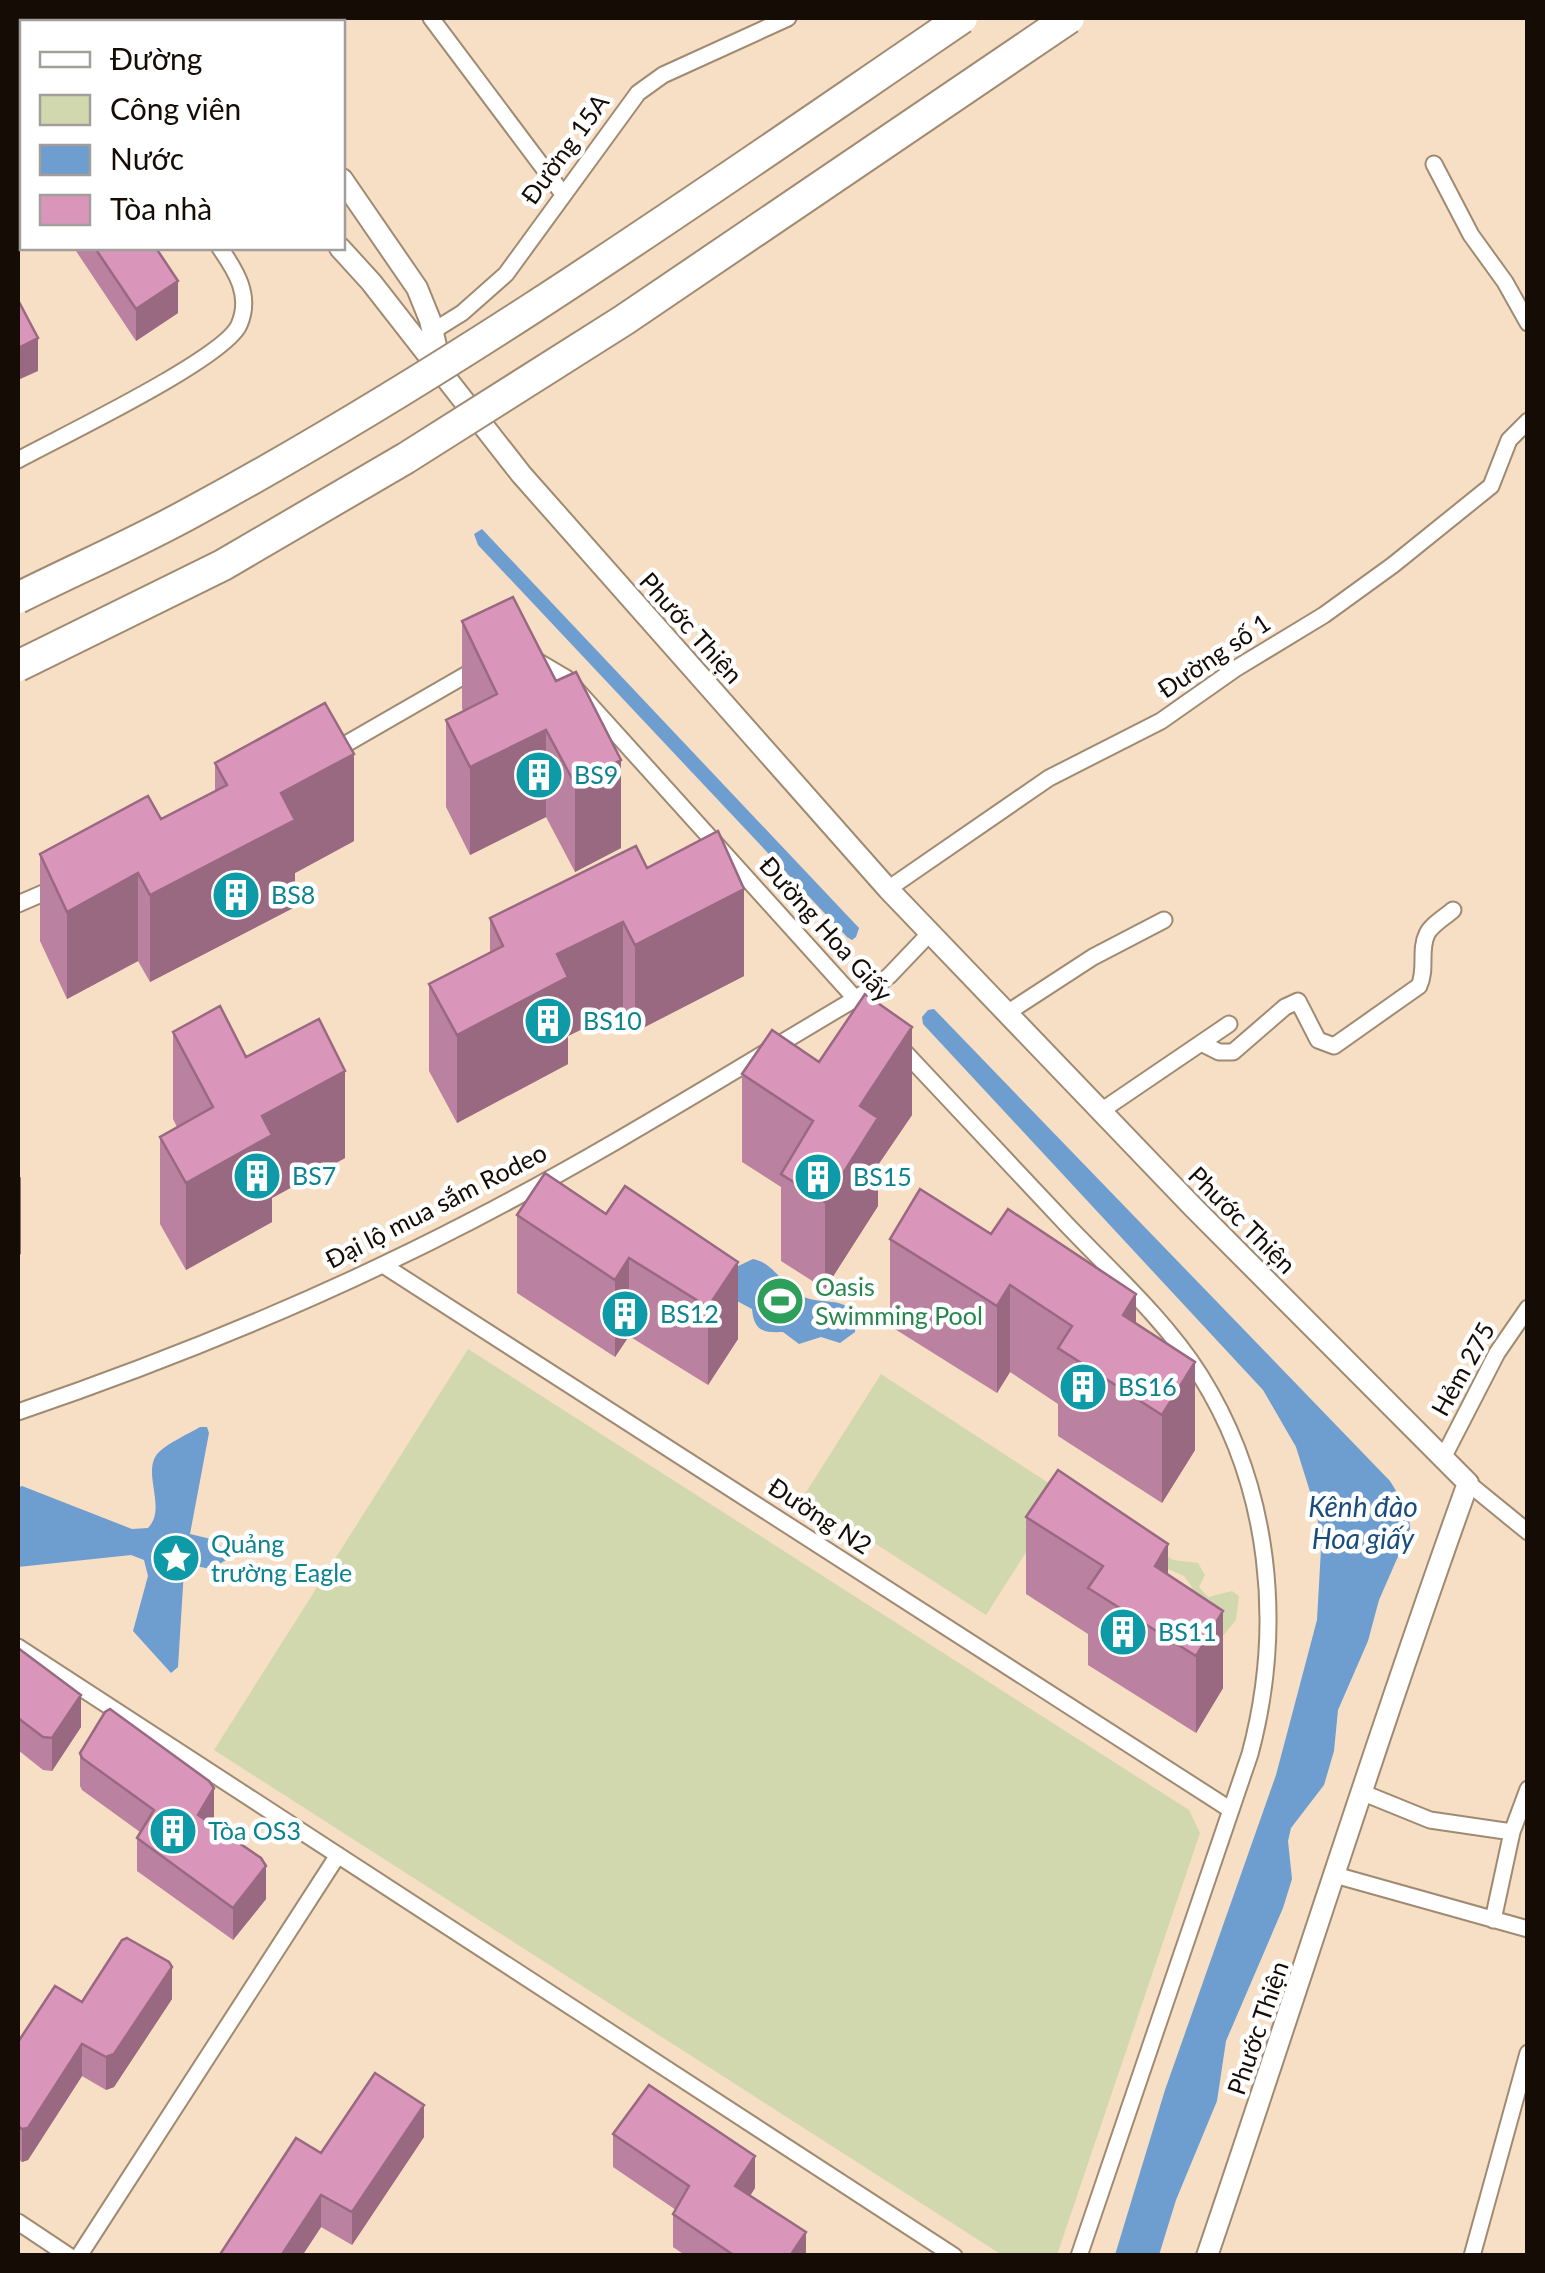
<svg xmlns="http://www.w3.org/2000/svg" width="1545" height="2273" viewBox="0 0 1545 2273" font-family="Lato,sans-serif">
	<rect width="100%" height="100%" fill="#f6dfc4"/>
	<path fill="#d2d8ae" d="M468,1349L1189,1810L1200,1833L1057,2255H1002L214,1750Z
		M881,1374L1064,1493L986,1615L803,1497Z
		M1167,1556L1173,1560L1198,1563L1205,1575L1199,1587L1208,1597L1232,1591L1239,1596L1236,1620L1208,1654L1186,1614L1192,1587L1184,1576L1159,1565Z"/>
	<path fill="#6e9dd0" d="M482,529L859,928L856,937L852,940L847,937L478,545L474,534Z
		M934,1009L1390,1481L1409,1512L1410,1529L1379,1600L1368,1641L1338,1710L1334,1751L1324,1785L1291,1828L1288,1841L1292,1879L1283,1908L1226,2041L1217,2101L1176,2200L1159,2255H1115L1165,2090L1276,1775L1317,1620L1321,1549L1317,1514L1296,1447L1263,1390L923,1024L922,1017L928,1010Z
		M753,1259C775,1263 783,1288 804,1297C823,1305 842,1296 856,1315L855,1332L840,1343L821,1337L799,1344L783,1332C762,1333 754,1330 752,1309L735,1300L734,1268Z
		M200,1427H207L209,1433L190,1534L215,1540L231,1557L211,1569L190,1565L184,1570L178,1667L171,1673L133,1631L148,1576L144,1560L131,1555L18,1567V1488L22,1486L132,1529L148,1528C168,1508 140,1471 159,1452C170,1442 188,1434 200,1427Z"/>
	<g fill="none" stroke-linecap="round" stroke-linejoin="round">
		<g stroke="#a08a72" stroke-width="19">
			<path id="minor" d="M66,18L69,22
				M431,18L563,194
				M1434,164L1471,235L1505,282L1528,323
				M433,331L462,313L506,274L638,93L663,75L788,18
				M18,460C58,438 224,359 239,325C252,296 236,271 220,248
				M532,658L566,678L872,1017
				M332,752L476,669
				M888,889L1049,778L1161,721L1235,669L1324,615L1393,565L1491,486L1509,440L1528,421
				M18,904L55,888
				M1007,1013L1093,957L1164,920
				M1201,1043L1219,1052H1233L1285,1007L1298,1001L1318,1040L1334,1046L1419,986C1427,969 1419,950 1427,934C1431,925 1445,917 1453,910
				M898,1045C955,1106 1012,1166 1069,1227C1114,1274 1165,1320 1200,1375C1271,1488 1284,1627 1250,1754L1079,2256
				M1101,1111L1229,1024
				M383,1265L1231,1810
				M18,1412C173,1359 327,1296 473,1220C603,1153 728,1074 855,999L889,976L930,933
				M1444,1456L1497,1353L1528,1308
				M1468,1483L1528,1532
				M18,1647L954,2256
				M1361,1792L1430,1820L1512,1832
				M1335,1875L1528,1929
				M1493,1920L1512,1832L1528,1789
				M18,2222L69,2256
				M79,2256L338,1855
				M1472,2256L1528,2053"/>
		</g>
		<g stroke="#a08a72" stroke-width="24">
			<path id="tertiary" d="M194,18L198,22
				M231,18L235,22
				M342,179L417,288L430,320L442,372
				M340,248L371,282L521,474L888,889L1193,1207L1468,1483C1376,1739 1295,1998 1207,2256"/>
		</g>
		<use href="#minor" stroke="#fff" stroke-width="15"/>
		<use href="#tertiary" stroke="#fff" stroke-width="20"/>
		<g stroke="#a08a72" stroke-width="34" stroke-linecap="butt">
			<path id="motorway-bridge" d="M18,598C76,569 136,543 194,511C461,366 711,189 962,18
				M18,666L223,565L406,458L624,320L1069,18"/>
		</g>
		<use href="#motorway-bridge" stroke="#fff" stroke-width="30"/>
	</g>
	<path fill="#bb81a0" d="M74,248H156L178,313L136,341Z
		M513,597L621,848L575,872L546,817L470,855L446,807V720L463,711L462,708V621Z
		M215,763L354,841L295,873V907L150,982L138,961L67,999L40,941V854L161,819L215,791Z
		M647,868L744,976L635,1032L623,1009L568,1036V1064L457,1123L429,1071V984L490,952V918Z
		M173,1032L246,1057L345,1158L272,1198V1222L186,1270L160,1224V1137L177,1127L173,1119Z
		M819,1062L912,1115L878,1165V1206L825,1289L781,1261V1187L742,1162V1074Z
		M606,1214L738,1262V1339L708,1385L629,1336L615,1357L517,1293V1215Z
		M991,1234L1136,1324L1195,1450L1162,1503L1058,1436V1404L1010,1372L997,1393L890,1326V1239Z
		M1026,1517L1168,1575L1223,1688L1196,1733L1088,1665V1634L1026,1594Z
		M18,1648L81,1727L52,1771L43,1770L18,1750Z
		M80,1753L214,1821L211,1824L266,1899L233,1940L137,1871V1838L140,1832L82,1790L80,1786Z
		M172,1999L114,2087L106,2090L82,2076L28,2160L22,2162L18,2159V2042L82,2002Z
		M613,2134L755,2188L750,2196L806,2256H686L673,2247V2214L676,2210L613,2167Z
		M424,2137L352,2245L321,2227L302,2256H219L321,2153Z"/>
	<path fill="#996982" d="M178,281V313L136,341V309Z
		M38,338V371L18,380V348Z
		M546,730V817L470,855V767Z
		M354,754V841L295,873V907L150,982V895L281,793Z
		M621,760V848L575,872V784Z
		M138,873V961L67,999V912Z
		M744,889V976L635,1032V945Z
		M623,922V1009L568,1036V1064L457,1123V1035L557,954Z
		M912,1027V1115L878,1165V1206L825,1289V1202L860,1106Z
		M345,1071V1158L272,1198V1222L186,1270V1183L262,1116Z
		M21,1177V1254L18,1256V1178Z
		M629,1258V1336L615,1357V1280Z
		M738,1262V1339L708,1385V1307Z
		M1010,1285V1372L997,1393V1306Z
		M1136,1294V1382L1123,1315Z
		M1195,1362V1450L1162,1503V1415Z
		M1168,1544V1621L1155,1566Z
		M1223,1611V1688L1196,1733V1656Z
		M81,1695V1727L52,1771V1738Z
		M214,1788V1821L198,1847V1815Z
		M266,1866V1899L233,1940V1908Z
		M172,1967V1999L114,2087L106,2090V2057Z
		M82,2044V2076L28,2160L22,2162V2129Z
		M424,2105V2137L352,2245V2212Z
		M755,2156V2188L735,2219V2186Z
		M321,2195V2227L302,2256H281Z
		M806,2232V2256H790Z"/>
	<path fill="#da96ba" stroke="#996982" stroke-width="2.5" d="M95,248H156L178,281L136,309Z
		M18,300L38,338L18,348Z
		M513,597L556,681L576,672L621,760L575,784L546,730L470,767L446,720L497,694L462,621Z
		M325,703L354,754L281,793L295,820L150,895L138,873L67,912L40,854L148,796L161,819L227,785L215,763Z
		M718,831L744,889L635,945L623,922L557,954L568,977L457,1035L429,984L503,946L490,918L636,846L647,868Z
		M865,994L912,1027L860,1106L878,1118L825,1202L781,1174L813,1121L742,1074L772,1030L819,1062Z
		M220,1006L246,1057L319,1019L345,1071L262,1116L272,1135L186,1183L160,1137L213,1107L173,1032Z
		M545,1173L606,1214L625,1186L738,1262L708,1307L629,1258L615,1280L517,1215Z
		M920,1189L991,1234L1008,1209L1136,1294L1123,1315L1195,1362L1162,1415L1058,1348L1072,1326L1010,1285L997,1306L890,1239Z
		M1058,1470L1168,1544L1155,1566L1223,1611L1196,1656L1088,1588L1103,1566L1026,1517Z
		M18,1648L81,1695L52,1738L43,1737L18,1718Z
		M110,1709L209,1781L214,1788L198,1815L261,1858L266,1866L233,1908L137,1838L154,1810L82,1758L80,1753L105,1712Z
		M127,1938L169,1962L172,1967L114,2054L106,2057L82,2044L28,2128L22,2129L18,2126V2042L55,1986L82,2002L122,1940Z
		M375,2073L424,2105L352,2212L321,2195L281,2256H219L296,2138L321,2153Z
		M649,2085L755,2156L735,2186L806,2232L790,2256H735L673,2214L689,2186L613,2134Z"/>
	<defs>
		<g id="building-disc" transform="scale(2.5)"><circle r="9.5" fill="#0f9aa8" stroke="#fff"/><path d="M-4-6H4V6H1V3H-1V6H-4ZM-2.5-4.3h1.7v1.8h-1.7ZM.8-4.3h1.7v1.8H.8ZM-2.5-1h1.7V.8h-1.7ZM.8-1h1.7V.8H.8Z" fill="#fff"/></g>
		<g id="stadium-disc" transform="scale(2.5)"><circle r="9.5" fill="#2e9e5b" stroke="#fff"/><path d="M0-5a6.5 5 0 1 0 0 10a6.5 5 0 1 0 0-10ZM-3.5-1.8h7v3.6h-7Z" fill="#fff"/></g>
		<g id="sight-disc" transform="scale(2.5)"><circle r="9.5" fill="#0f9aa8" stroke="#fff"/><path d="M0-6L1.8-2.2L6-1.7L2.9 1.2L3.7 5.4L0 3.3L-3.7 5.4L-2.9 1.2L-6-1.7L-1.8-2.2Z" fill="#fff"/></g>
	</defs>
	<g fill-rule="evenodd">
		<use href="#building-disc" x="539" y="775"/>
		<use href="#building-disc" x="236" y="895"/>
		<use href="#building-disc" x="548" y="1021"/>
		<use href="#building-disc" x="257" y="1176"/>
		<use href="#building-disc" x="818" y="1177"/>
		<use href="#stadium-disc" x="780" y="1301"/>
		<use href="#building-disc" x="625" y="1314"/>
		<use href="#building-disc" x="1083" y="1387"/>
		<use href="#sight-disc" x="176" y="1558"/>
		<use href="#building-disc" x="1123" y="1632"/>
		<use href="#building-disc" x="173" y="1831"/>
	</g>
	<g text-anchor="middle" stroke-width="9" stroke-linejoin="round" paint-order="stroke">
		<g font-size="25" fill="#150d05" stroke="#fff">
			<text transform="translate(565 149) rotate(-54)" y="9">Đường 15A</text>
			<text transform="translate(691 628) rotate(48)" y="9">Phước Thiện</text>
			<text transform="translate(1214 656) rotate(-34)" y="9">Đường số 1</text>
			<text transform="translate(826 929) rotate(48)" y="9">Đường Hoa Giấy</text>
			<text transform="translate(436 1206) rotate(-27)" y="9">Đại lộ mua sắm Rodeo</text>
			<text transform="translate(1242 1220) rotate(45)" y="9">Phước Thiện</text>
			<text transform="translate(1463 1369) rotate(-61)" y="9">Hẻm 275</text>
			<text transform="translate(820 1516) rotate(33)" y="9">Đường N2</text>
			<text transform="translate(1258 2028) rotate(-71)" y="9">Phước Thiện</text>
		</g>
		<g font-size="25" fill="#0d838f" stroke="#fff" text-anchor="start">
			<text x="574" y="784">BS9</text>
			<text x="271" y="904">BS8</text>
			<text x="583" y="1030">BS10</text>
			<text x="292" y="1185">BS7</text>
			<text x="853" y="1186">BS15</text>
			<text x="660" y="1323">BS12</text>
			<text x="1118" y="1396">BS16</text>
			<text x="211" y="1553">Quảng<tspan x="211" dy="29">trường Eagle</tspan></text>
			<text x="1158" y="1641">BS11</text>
			<text x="208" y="1840">Tòa OS3</text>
		</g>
		<g font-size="25" fill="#27864d" stroke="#fff" text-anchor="start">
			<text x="815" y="1296">Oasis<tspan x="815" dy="29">Swimming Pool</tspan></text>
		</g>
		<g font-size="28" font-style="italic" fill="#194b7c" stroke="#fff">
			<text x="1363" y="1517">Kênh đào<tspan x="1363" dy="32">Hoa giấy</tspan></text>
		</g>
	</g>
	<rect width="1545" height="2273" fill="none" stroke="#150d05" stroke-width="40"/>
	<rect x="20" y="20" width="325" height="230" fill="#ffffff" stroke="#a19e9b" stroke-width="2.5"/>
	<rect x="40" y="52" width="50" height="15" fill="#ffffff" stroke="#a19e9b" stroke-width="2.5"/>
	<text x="110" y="70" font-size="30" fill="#150d05">Đường</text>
	<rect x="40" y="95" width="50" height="30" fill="#d2d8ae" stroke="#a19e9b" stroke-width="2.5"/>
	<text x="110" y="120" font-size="30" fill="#150d05">Công viên</text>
	<rect x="40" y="145" width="50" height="30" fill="#6e9dd0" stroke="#a19e9b" stroke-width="2.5"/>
	<text x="110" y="170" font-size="30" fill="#150d05">Nước</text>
	<rect x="40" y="195" width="50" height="30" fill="#da96ba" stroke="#a19e9b" stroke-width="2.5"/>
	<text x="110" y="220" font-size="30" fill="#150d05">Tòa nhà</text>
</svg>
